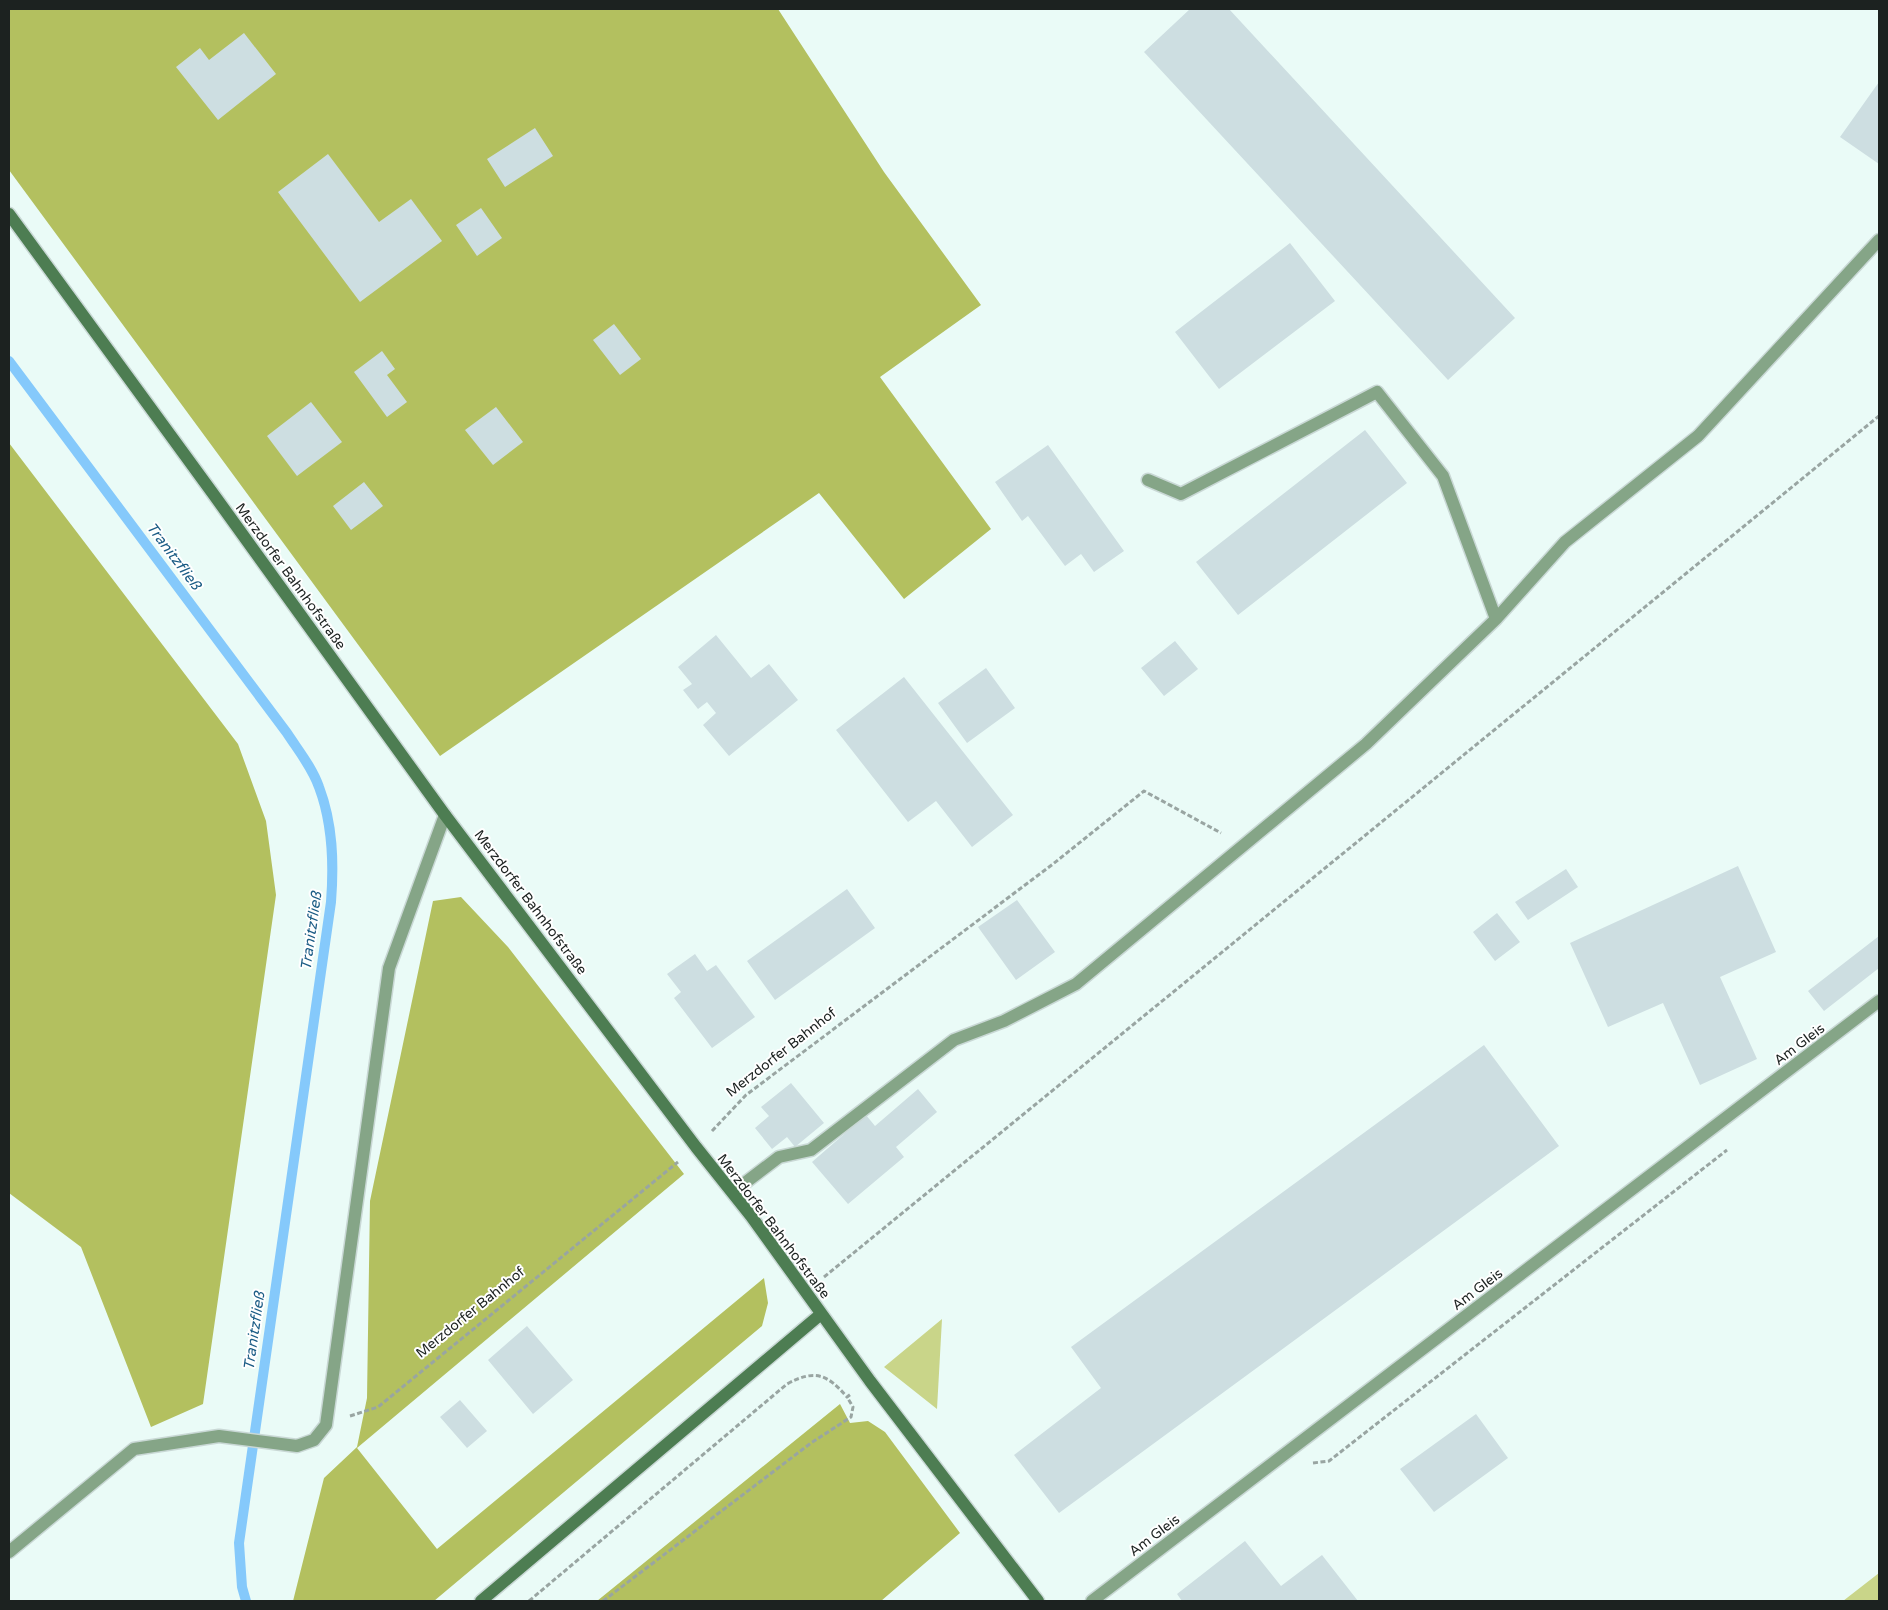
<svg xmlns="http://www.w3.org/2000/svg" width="1888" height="1610" viewBox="0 0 1888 1610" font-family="'Varela Round',sans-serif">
	<rect width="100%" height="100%" fill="#eafbf7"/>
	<path fill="#c9d589" d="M942,1319L937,1409L884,1367Z
		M1879,1573V1601H1843Z"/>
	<path fill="#b3c05f" d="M9,9H778L884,172L981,305L880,377L991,529L904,599L819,493L440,756L9,170Z
		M9,443L238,744L266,821L276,895L203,1404L151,1427L81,1247L9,1193Z
		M461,897L508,947L684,1174L357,1448L437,1549L764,1278L768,1303L762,1326L434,1601H293L324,1478L357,1447L367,1398L370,1201L433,901Z
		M840,1404L850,1423L868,1421L885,1432L960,1533L881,1601H597Z"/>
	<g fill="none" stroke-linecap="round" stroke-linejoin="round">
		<path stroke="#85c9fb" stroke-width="10" d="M9,361L287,733C298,750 312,767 319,787C333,824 334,863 331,902L239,1543L242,1587L246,1601"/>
	</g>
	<path fill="#cddee1" d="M1190,9H1229L1515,318L1448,380L1144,52Z
		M244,33L276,74L218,120L176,67L200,48L209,60Z
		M1879,82V164L1840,137Z
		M535,128L553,156L505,187L487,159Z
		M328,154L379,222L411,199L442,241L360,302L278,192Z
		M481,208L502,238L477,256L456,225Z
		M1290,243L1335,301L1219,389L1175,332Z
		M614,324L641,359L620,375L593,340Z
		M382,351L395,369L387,375L407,402L387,417L354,372Z
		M311,402L342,442L297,476L267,436Z
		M496,407L523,442L493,465L465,430Z
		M1365,430L1407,483L1238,615L1196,562Z
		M1048,445L1124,551L1094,572L1081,554L1065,566L1028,516L1022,521L995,482Z
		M364,482L383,506L351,530L333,506Z
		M716,635L751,678L769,664L798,700L729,756L703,725L716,713L707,702L698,709L683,690L692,684L678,667Z
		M1175,641L1198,669L1164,696L1141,668Z
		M986,668L1015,708L967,743L938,703Z
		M904,677L1013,815L972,847L936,801L908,822L836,730Z
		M1738,866L1776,952L1720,977L1757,1059L1700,1085L1663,1003L1608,1027L1570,943Z
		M1566,869L1578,887L1528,920L1515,902Z
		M847,889L875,928L775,1000L747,961Z
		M1017,900L1055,952L1016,980L978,927Z
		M1497,913L1520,942L1495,961L1473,932Z
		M1879,936V968L1824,1011L1808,991Z
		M695,954L707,971L716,965L755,1017L712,1048L674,998L681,992L667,974Z
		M1484,1045L1559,1146L1059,1513L1014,1455L1101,1388L1071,1347Z
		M791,1083L824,1123L795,1147L787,1137L772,1149L755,1128L769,1116L761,1107Z
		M918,1089L937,1112L896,1147L904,1157L848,1204L812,1162L866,1115L875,1126Z
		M527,1326L573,1380L533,1414L488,1360Z
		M460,1400L487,1431L467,1448L440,1417Z
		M1476,1414L1508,1458L1434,1512L1400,1469Z
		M1245,1541L1281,1586L1322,1555L1358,1601H1182L1177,1594Z"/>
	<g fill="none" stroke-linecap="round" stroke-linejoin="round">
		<g stroke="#c9d8d5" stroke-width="15">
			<path id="lane" d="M1496,619L1565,542L1698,436L1879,240
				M733,1192L779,1157L811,1150L954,1040L1004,1021L1076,984L1366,744L1496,619L1443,476L1377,392L1181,494L1148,480
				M9,1552L134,1449L219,1436L297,1446L314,1440L326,1425L389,968L445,815"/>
		</g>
		<g stroke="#c9d8d5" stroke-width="15">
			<path id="street" d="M1092,1601L1879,1001"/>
		</g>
		<g stroke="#c9d8d5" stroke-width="15">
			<path id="secondary" d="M9,214L214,495L445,815L696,1147L751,1216L870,1381L1038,1601
				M481,1601L821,1314"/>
		</g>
		<path stroke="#99a5a2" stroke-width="3" stroke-dasharray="5 2.5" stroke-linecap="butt" d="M712,1131L746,1095L1053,864L1144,791L1221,833
			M824,1277L1879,416
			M350,1416L378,1407L678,1162
			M1313,1463L1329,1461L1727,1150
			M529,1601L787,1384C815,1369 827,1374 847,1397L851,1394
			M603,1601L811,1443L851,1417L853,1407L847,1397"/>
		<use href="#lane" stroke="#85a587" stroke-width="12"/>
		<use href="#street" stroke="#85a587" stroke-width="12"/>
		<use href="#secondary" stroke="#4d7d52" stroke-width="12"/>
	</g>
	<g text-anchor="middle" stroke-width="4" stroke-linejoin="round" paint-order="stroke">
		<g font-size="14" fill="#1c2220" stroke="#fff">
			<text transform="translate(291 576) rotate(54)" y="5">Merzdorfer Bahnhofstraße</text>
			<text transform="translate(531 902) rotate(53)" y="5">Merzdorfer Bahnhofstraße</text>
			<text transform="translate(1799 1044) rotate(-37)" y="5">Am Gleis</text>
			<text transform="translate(781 1052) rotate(-38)" y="5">Merzdorfer Bahnhof</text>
			<text transform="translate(774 1226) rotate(53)" y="5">Merzdorfer Bahnhofstraße</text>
			<text transform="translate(1477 1289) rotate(-37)" y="5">Am Gleis</text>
			<text transform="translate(470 1312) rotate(-39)" y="5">Merzdorfer Bahnhof</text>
			<text transform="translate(1154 1535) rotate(-37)" y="5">Am Gleis</text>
		</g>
		<g font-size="15" font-style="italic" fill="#1b5c85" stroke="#fff">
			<text transform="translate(174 556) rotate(53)" y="5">Tranitzfließ</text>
			<text transform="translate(311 931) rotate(-82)" y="5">Tranitzfließ</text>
			<text transform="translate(254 1331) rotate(-82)" y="5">Tranitzfließ</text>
		</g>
	</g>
	<rect width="1888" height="1610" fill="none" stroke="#1c2220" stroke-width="20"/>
</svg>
